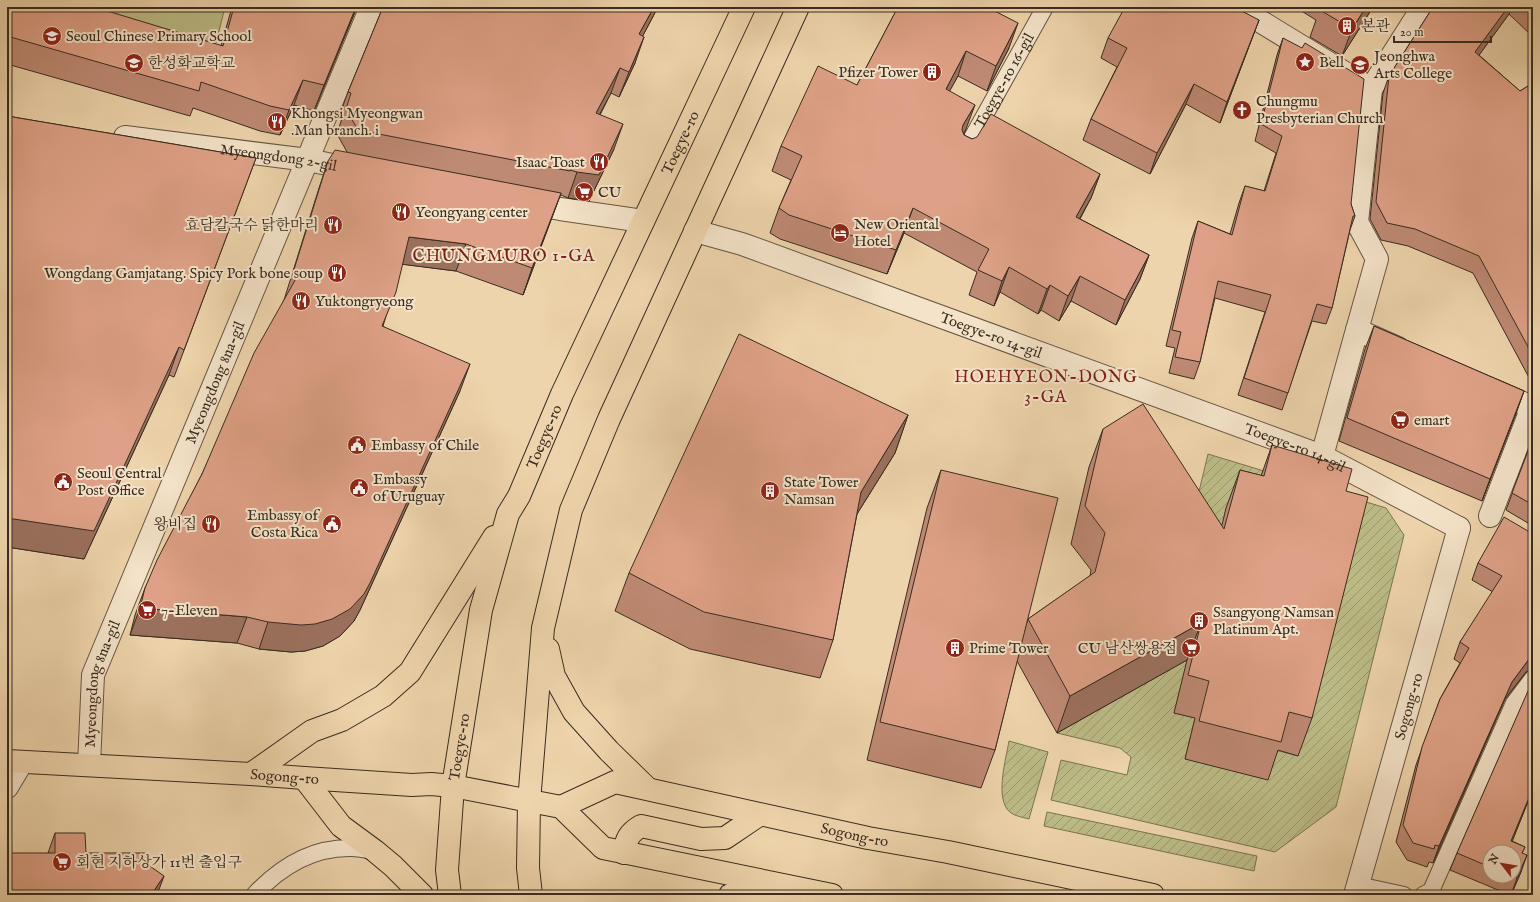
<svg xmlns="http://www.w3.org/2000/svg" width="1540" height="902" viewBox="0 0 1540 902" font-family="'IM FELL English','Noto Serif KR',serif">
	<defs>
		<pattern id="garden-furrows" width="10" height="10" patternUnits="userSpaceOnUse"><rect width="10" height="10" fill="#bcbc87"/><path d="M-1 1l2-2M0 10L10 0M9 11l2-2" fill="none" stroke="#9a996e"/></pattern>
	</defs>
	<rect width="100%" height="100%" fill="#eed4ac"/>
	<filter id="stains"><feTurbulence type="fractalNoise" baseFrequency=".005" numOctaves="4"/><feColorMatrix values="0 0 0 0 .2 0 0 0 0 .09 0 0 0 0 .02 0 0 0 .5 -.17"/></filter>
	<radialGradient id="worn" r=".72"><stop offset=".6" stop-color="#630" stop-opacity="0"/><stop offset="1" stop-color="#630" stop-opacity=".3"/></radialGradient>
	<path fill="url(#garden-furrows)" stroke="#7a7454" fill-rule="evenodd" d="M1208,454L1386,508L1404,535L1336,807L1275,852L1051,800L1061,760L1127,775L1131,757L1120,748L1057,733L1189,533ZM1191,647L1298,756L1275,750L1185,759L1195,718L1174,713Z
		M1009,741L1048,752L1029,819C1022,817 1012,816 1007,809C996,793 1006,759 1009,741Z
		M1047,812L1257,856L1254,871L1044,826Z"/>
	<path fill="#bcbc87" stroke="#7a7454" d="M37,7H225L216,43L206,53Z"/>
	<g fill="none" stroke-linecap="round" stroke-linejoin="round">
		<g stroke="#665644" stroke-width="18">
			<g id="lane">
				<path id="s1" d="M963,154L1045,7"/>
				<path d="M1358,885L1404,895"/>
				<path d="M254,895C280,867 313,847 352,848C359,848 367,850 374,851"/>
				<path d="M1423,895L1431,891L1514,703L1533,678"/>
			</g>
		</g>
		<g stroke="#665644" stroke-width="24">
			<g id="street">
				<path d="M1237,7L1371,89L1357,222L1377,259L1357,330L1398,348"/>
				<path d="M1371,89L1423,7"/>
				<path id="s2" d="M125,137L308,160L356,170"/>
				<path d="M526,203L560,209L643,221"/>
				<path id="s3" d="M695,231L742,244L1322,456L1459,528"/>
				<path d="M1322,456L1357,330"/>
				<path d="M1490,516L1532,407L1493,390"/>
				<path id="s4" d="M89,765L93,675L371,7"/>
				<path d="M7,787L22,762"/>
				<path id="s5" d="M1355,895L1459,528"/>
			</g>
		</g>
		<g stroke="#392c21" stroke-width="24">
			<g id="primary">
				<path d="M548,649L554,676L574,712L609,751L647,788"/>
				<path id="s6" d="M7,761L251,774L304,778L412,785L431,784L453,786L561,807L603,848L832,895"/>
				<path d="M251,774L312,731L342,720L383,696L410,672L494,537"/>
				<path d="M304,778L341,826L375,851L393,866L422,895"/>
				<path id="s7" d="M561,807L615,782L868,838L948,852L1153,895"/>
				<path d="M624,853C626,839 629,833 641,826L701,839L725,838L759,815"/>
				<path id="s8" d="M450,895L447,870L453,786L481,610L508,514L519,496L562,394L744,7"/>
				<path d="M531,895L528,868L529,802L543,628L571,510L609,419L798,7"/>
				<path d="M730,895L764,882"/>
			</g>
		</g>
		<use href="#lane" stroke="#f4e3c9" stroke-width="16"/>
		<use href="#street" stroke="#f4e3c9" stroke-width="22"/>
		<use href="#primary" stroke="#eed4ac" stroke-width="22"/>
	</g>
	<path fill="#bf8a74" stroke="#392c21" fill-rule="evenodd" d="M7,7L221,46L232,7H357L314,111L294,105L280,135L260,131L193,108L190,116L7,64Z
		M383,7H658L642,37L635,63L619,97L611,93L600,115L614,149L589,201L568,198L561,195L560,196L523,295L456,271L402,264L383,326L460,391L360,610L354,621L340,636L323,646L305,651L291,652L259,649L237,643L130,635L135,615L145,588L202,474L284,300L319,188L328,161L347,152L337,134L342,118L339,117L348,92Z
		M898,7L1009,48L987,91L958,76L949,91L966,129L964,133V135L972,139L1100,174L1091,198L1080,219L1149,255L1140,279L1116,325L1071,301L1059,321L1041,310L1038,314L1000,292L994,306L969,295L977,272L904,233L887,274L780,239L770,233L779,208L791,180L772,171L781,146L857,85Z
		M1295,7H1373L1342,56L1310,37L1316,20Z
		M1433,7H1533V37L1509,14L1479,55L1520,91L1533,83V385L1473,273L1408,246L1381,240L1370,219L1383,93L1389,76Z
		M1259,20L1220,123L1186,104L1150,174L1083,140L1091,119L1117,67L1101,58L1108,38Z
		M1283,38L1351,204L1355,216L1350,230L1332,308L1326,324L1312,321L1282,410L1238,395L1265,312L1215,298L1200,362L1194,379L1169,373L1175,348L1166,346L1192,238L1198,221L1230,234L1239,203L1245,186L1264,191L1276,153L1255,141L1277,55Z
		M7,116L256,158L174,377L169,375L84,559L7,547Z
		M1374,326L1524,391L1482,501L1339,441L1365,349Z
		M908,415L895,453L857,514L833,640L820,678L690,649L615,611L629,573Z
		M1103,429L1222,525L1226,508L1240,470L1261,476L1272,445L1346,491L1312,718L1298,756L1278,750L1268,780L1185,759L1195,718L1174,713L1187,660L1057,733L1017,661L995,750L981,788L867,760L927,508L941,470L1027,623L1028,619L1090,576L1091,570L1071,544L1089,467Z
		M1533,438V526L1506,510Z
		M1533,534V669L1526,672L1505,699L1433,863L1429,862L1427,867L1407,860L1396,842L1416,765L1440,699L1460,663L1454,659L1460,642L1493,592L1472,580L1478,563Z
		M1527,804L1512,841L1525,847L1522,853L1521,872L1511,895H1510L1450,870L1457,853ZM1490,852L1514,876H1490Z
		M55,833L86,853L147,864L48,853Z"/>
	<path fill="#9b715e" stroke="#392c21" d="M356,7H357L314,111L324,85Z
		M654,7H658L630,60L639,34Z
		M1366,7H1373L1342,56L1352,29Z
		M1508,7H1512L1509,14L1469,69L1475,52Z
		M1259,20L1251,41L1220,123L1227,102Z
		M1018,23L1009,48L987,91L996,66Z
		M644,37L635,63L619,97L629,72Z
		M966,51L958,76L937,114L946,89Z
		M620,68L611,93L587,138L596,113Z
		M303,80L294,105L280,135L289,110Z
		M1194,84L1186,104L1150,174L1157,153Z
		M975,105L966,129L955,150L963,125Z
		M623,124L614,149L589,201L568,198L577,172Z
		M1100,174L1091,198L1067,241L1076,217Z
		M561,193L551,220L523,295L532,268Z
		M913,208L904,233L887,274L896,250Z
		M409,237L466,244L456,271L400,264Z
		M1149,255L1140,279L1116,325L1125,300Z
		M1009,267L1000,292L994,306L1002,281Z
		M1080,276L1071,301L1059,321L1068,296Z
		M1050,285L1041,310L1038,314L1047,289Z
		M179,347L169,375L84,559L7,547V518Z
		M470,364L460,391L360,610L354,621L340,636L323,646L305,651L291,652L259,649L268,622Z
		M1524,391L1516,414L1482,501L1490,479Z
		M908,415L895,453L847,530L861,492Z
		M140,608L247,617L237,643L130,635Z
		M1201,623L1187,660L1057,733L1070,696Z
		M1533,654V669L1526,672L1505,699L1433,863L1439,846L1512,682L1532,655Z
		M1533,788V794L1527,804L1508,852L1511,841Z
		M1527,855L1521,872L1511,895L1517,878Z
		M164,876L157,895H151Z"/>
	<path fill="#dea187" stroke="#392c21" d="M7,7H94L223,46L234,7H356L324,85L303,80L289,110L270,106L201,82L199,91L7,36Z
		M383,7H654L639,34L644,37L629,72L620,68L596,113L623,124L599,175L577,172L570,170V171L358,130L346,109L351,93L348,92Z
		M898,7H987L1018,23L996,66L966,51L946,89L975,105L963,125L962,130L964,135L972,139L977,137L991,114L1100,174L1076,217L1149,255L1125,300L1080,276L1068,296L1050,285L1047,289L1009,267L1002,281L978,270L989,249L913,208L896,250L789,215L779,208L802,156L781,146L818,66L857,85Z
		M1125,7H1234L1259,20L1227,102L1194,84L1157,153L1091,119L1127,48L1108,38Z
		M1321,7H1366L1352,29L1320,10Z
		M1433,7H1508L1475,52L1520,91L1533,83V356L1479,256L1415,229L1387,223L1376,202L1389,76Z
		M1526,7H1533V14Z
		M1283,38L1302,48L1305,43L1364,79L1351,204L1355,216H1353L1332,308L1317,304L1288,393L1244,378L1271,295L1218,281L1200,362L1175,357L1181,332L1172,330L1198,221L1232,235L1245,186L1265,191L1282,136L1261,124Z
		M7,116L256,158L184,350L179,347L94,531L7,518Z
		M335,150L561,193L532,268L466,244L409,237L396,292L382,326L470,364L370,583L364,594L350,609L332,619L315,624L301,625L268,622L247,617L140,608L145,588L157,560L202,474L254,353L298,275L293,273L296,263L328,161Z
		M1374,326L1524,391L1490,479L1347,418Z
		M739,334L908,415L861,492L833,640L704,612L629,573Z
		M1143,404L1224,529L1240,470L1264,476L1272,445L1352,469L1346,491L1368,497L1312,718L1289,712L1281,742L1199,721L1209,681L1188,675L1201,623L1070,696L1028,619L1095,572L1105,533L1085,506L1103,429Z
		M1533,438V505L1512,493Z
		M941,470L1058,498L995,750L880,722Z
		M1504,517L1533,534V654L1532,655L1512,682L1439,846L1435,845L1434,849L1413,843L1403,825L1422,747L1440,699L1469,648L1460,642L1502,576L1478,563Z
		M1533,685V788L1511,841L1525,847L1522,853L1527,855L1517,878L1512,876H1514V852H1490V867L1457,853L1528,691Z
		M55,833H85L86,853H146L147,864L164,876L151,895H7V853H55Z"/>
	<defs>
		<g id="building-disc" transform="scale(1)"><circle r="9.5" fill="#8f2418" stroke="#f4e3c9"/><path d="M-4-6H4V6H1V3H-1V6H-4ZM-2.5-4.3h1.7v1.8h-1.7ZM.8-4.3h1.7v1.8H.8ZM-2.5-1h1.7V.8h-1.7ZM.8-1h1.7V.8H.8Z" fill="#fff"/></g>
		<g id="school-disc" transform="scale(1)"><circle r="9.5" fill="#8f2418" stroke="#f4e3c9"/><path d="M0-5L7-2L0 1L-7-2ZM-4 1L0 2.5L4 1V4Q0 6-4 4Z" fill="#fff"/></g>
		<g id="sight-disc" transform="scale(1)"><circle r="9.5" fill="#8f2418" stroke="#f4e3c9"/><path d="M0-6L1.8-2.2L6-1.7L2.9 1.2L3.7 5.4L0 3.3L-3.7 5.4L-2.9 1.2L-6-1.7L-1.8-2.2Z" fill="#fff"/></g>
		<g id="university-disc" transform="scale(1)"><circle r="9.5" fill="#8f2418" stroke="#f4e3c9"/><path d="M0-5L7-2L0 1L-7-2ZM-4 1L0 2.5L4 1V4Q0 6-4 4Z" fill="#fff"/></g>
		<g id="church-disc" transform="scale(1)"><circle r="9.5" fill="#8f2418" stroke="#f4e3c9"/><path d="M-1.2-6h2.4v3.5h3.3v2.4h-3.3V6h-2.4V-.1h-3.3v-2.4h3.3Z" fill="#fff"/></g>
		<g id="restaurant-disc" transform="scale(1)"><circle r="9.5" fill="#8f2418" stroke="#f4e3c9"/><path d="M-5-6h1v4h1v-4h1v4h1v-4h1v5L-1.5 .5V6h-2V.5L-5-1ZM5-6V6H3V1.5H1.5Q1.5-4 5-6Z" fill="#fff"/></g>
		<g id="supermarket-disc" transform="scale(1)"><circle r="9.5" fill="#8f2418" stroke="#f4e3c9"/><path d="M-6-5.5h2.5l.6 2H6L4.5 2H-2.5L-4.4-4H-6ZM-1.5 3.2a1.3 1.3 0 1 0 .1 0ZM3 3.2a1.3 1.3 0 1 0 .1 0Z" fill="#fff"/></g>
		<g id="hotel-disc" transform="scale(1)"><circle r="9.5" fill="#8f2418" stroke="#f4e3c9"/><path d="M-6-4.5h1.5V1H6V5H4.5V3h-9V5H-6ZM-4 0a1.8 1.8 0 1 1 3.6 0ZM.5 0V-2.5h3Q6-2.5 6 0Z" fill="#fff"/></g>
		<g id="civic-disc" transform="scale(1)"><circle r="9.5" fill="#8f2418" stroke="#f4e3c9"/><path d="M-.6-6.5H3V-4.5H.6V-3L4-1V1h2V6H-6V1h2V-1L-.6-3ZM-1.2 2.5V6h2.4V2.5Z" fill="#fff"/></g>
	</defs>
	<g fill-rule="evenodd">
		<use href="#building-disc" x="1347" y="26"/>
		<use href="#school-disc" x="52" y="36"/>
		<use href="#sight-disc" x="1305" y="62"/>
		<use href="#school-disc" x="134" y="63"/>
		<use href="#university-disc" x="1360" y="65"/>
		<use href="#building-disc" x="932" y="72"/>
		<use href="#church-disc" x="1242" y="110"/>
		<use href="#restaurant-disc" x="277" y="122"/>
		<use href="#restaurant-disc" x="599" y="162"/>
		<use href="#supermarket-disc" x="584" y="192"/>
		<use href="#restaurant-disc" x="401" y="212"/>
		<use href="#restaurant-disc" x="333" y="225"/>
		<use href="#hotel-disc" x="840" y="233"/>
		<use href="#restaurant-disc" x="337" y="273"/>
		<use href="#restaurant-disc" x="301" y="301"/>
		<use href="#supermarket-disc" x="1400" y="420"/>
		<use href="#civic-disc" x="357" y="445"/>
		<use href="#civic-disc" x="63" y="482"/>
		<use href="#civic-disc" x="359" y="488"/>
		<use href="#building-disc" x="770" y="491"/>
		<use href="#restaurant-disc" x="211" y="524"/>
		<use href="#civic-disc" x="332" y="524"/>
		<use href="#supermarket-disc" x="147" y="610"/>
		<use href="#building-disc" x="1199" y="621"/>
		<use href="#building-disc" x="955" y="648"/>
		<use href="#supermarket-disc" x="1191" y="648"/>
		<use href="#supermarket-disc" x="62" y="862"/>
	</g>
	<g text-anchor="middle" stroke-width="4" stroke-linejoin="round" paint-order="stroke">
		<g font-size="15" fill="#392c21" stroke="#f4e3c9" text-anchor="start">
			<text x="1361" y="31">본관</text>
			<text x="66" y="41">Seoul Chinese Primary School</text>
			<text x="1374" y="61">Jeonghwa<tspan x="1374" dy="17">Arts College</tspan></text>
			<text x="1319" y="67">Bell</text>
			<text x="148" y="68">한성화교학교</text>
			<text x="918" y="77" text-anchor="end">Pfizer Tower</text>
			<text x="1256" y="106">Chungmu<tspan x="1256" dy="17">Presbyterian Church</tspan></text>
			<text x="291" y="118">Khongsi Myeongwan<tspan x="291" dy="17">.Man branch. i</tspan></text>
			<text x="585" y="167" text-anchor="end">Isaac Toast</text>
			<text x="598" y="197">CU</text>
			<text x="415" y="217">Yeongyang center</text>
			<text x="854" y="229">New Oriental<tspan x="854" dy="17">Hotel</tspan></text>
			<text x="319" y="230" text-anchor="end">효담칼국수 닭한마리</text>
			<text x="323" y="278" text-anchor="end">Wongdang Gamjatang. Spicy Pork bone soup</text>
			<text x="315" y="306">Yuktongryeong</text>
			<text x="1414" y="425">emart</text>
			<text x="371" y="450">Embassy of Chile</text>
			<text x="77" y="478">Seoul Central<tspan x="77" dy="17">Post Office</tspan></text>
			<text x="373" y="484">Embassy<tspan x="373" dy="17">of Uruguay</tspan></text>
			<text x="784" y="487">State Tower<tspan x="784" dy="17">Namsan</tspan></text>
			<text x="318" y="520" text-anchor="end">Embassy of<tspan x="318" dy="17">Costa Rica</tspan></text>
			<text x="197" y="529" text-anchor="end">왕비집</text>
			<text x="161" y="615">7-Eleven</text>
			<text x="1213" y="617">Ssangyong Namsan<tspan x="1213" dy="17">Platinum Apt.</tspan></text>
			<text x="969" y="653">Prime Tower</text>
			<text x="1177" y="653" text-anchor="end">CU 남산쌍용점</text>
			<text x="76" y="867">회현 지하상가 11번 출입구</text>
		</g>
		<g font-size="15" fill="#392c21" stroke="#f4e3c9">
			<text dy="5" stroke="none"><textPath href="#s1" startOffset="84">Toegye-ro 16-gil</textPath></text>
			<text dy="5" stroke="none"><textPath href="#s8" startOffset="797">Toegye-ro</textPath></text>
			<text dy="5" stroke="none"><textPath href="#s2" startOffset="155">Myeongdong 2-gil</textPath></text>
			<text dy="5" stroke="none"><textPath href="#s3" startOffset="314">Toegye-ro 14-gil</textPath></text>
			<text dy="5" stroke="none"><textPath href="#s4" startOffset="407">Myeongdong 8na-gil</textPath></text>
			<text dy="5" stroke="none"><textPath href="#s8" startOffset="473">Toegye-ro</textPath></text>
			<text dy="5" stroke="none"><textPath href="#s3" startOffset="638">Toegye-ro 14-gil</textPath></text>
			<text dy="5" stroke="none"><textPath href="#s4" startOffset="83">Myeongdong 8na-gil</textPath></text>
			<text dy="5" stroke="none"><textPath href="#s5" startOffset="196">Sogong-ro</textPath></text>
			<text dy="5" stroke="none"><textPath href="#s8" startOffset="149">Toegye-ro</textPath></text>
			<text dy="5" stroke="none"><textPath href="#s6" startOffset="278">Sogong-ro</textPath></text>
			<text dy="5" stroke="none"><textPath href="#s7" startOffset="305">Sogong-ro</textPath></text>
		</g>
		<g font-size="17" letter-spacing="1" fill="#7a1f14" stroke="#f4e3c9">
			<text x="504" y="261">CHUNGMURO 1-GA</text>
			<text x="1046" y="382">HOEHYEON-DONG<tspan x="1046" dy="20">3-GA</tspan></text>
		</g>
	</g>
	<rect width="1540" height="902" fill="none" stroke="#eed4ac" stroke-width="24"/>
	<rect x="8" y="8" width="1524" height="886" fill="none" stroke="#392c21" stroke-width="2"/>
	<rect x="12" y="12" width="1516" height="878" fill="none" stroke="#392c21"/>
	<g transform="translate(1502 864) rotate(301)"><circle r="19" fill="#f4e3c9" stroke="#a99a86"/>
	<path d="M0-3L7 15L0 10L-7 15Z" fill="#8f2418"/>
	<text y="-6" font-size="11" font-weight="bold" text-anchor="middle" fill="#392c21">N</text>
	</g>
	<path d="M1394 36v6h97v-6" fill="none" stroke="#392c21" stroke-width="2"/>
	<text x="1400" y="36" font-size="12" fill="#392c21" stroke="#f4e3c9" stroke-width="3" paint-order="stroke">20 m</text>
	<rect width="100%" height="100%" filter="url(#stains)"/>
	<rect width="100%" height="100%" fill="url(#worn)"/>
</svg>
